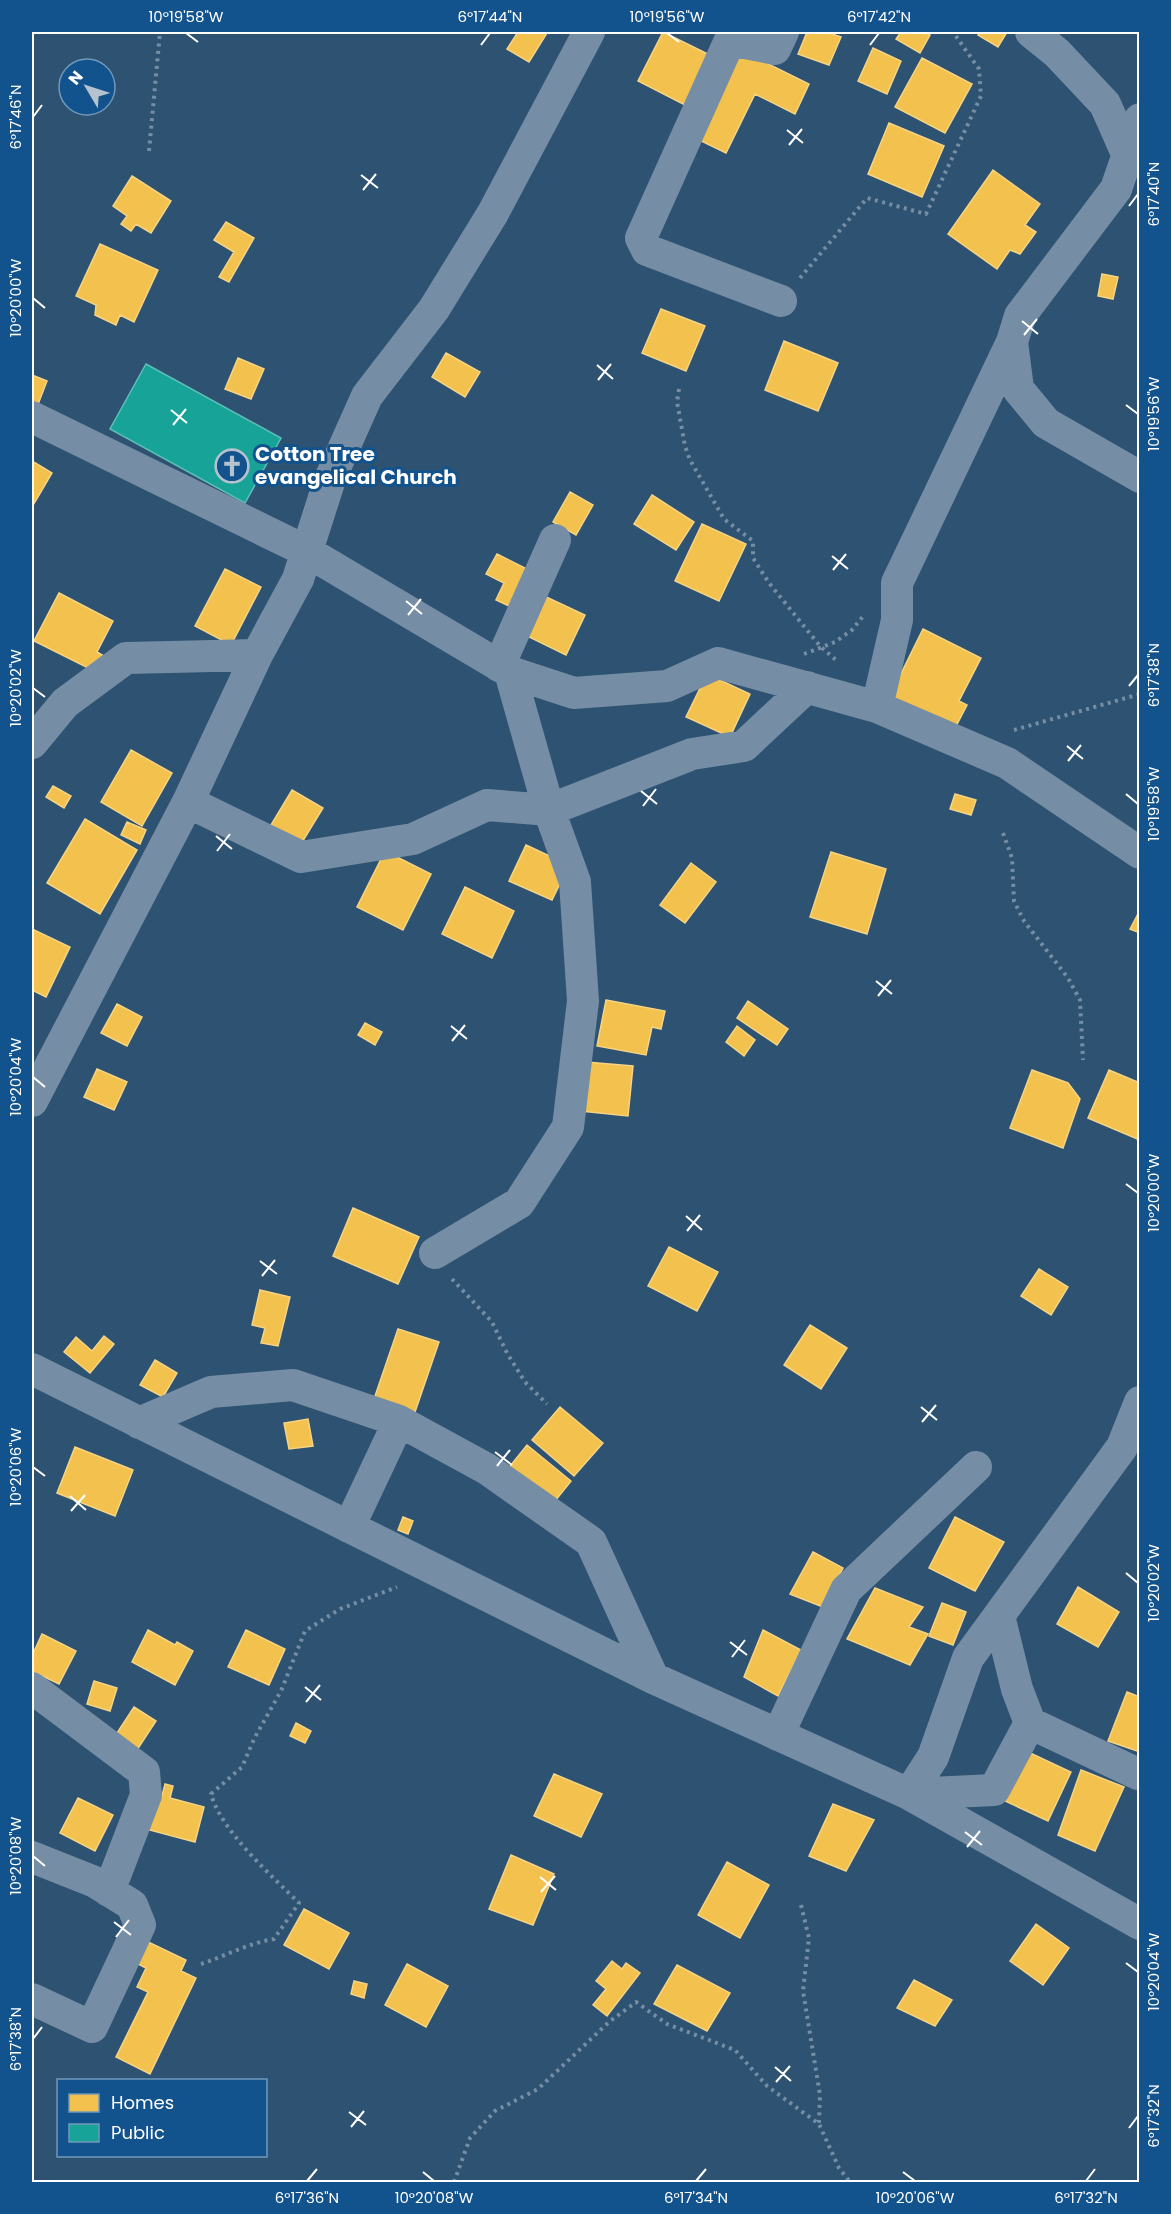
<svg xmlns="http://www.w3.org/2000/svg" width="1171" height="2214" viewBox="0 0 1171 2214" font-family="Poppins,sans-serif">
	<rect width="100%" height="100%" fill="#2e5271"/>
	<path fill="#f2c14e" stroke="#f6d483" stroke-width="1.5" d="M518,32L547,33L529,62L507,49Z
		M663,32L710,55L685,105L638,81Z
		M807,32H826L841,37L829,65L798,54Z
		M901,32H925L930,35L920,53L896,39Z
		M980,32H1007L998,47L978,35Z
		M873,48L901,61L887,94L858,81Z
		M740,50L809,84L795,114L755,94L726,153L697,139Z
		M922,58L972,84L945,133L895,107Z
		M889,123L944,146L922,197L868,174Z
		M993,170L1040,204L1025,225L1036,232L1020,254L1010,250L997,269L948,234Z
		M132,176L171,201L151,233L136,224L131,231L121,224L127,216L113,206Z
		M226,222L254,238L229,282L219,277L234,252L214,240Z
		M100,244L158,270L134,322L120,315L116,325L95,315L96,305L76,296Z
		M1102,274L1118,277L1113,299L1098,296Z
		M661,309L705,326L686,371L642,353Z
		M784,341L838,363L818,411L765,390Z
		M446,353L480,372L465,397L432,377Z
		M238,358L264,369L251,399L225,389Z
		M32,375L47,381L37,407L32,404Z
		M32,461L52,473L32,507Z
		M570,492L593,505L576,535L553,522Z
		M652,495L694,522L676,550L634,524Z
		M702,524L746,544L719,601L675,581Z
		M497,554L527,569L509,606L496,600L504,583L486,574Z
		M225,569L261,587L231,645L195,626Z
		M59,593L113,621L97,652L109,659L92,670L34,641Z
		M542,595L585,615L566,655L523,634Z
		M923,629L981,658L959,701L967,705L954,730L889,698Z
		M707,674L750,694L730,737L686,717Z
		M131,750L172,773L142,826L101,802Z
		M53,786L71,796L64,808L46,797Z
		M292,790L323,808L301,844L271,825Z
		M955,794L976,800L971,815L950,809Z
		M85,819L137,850L100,914L47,883Z
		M127,822L146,830L140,844L121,835Z
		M526,845L569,865L552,900L509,881Z
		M385,851L431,874L403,930L357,907Z
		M831,852L886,869L867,934L810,917Z
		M691,863L716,882L685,923L660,905Z
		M465,887L514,911L492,958L442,934Z
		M1140,910V933L1130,929Z
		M32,929L70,947L46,997L32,990Z
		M606,1000L665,1011L661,1029L652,1027L646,1055L597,1046Z
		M748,1001L788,1029L777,1045L737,1018Z
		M117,1004L142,1017L127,1046L101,1033Z
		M365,1023L382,1032L375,1045L358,1035Z
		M737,1026L755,1040L744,1056L726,1042Z
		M586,1062L633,1066L628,1116L581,1111Z
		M97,1069L127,1082L114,1110L84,1097Z
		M1032,1070L1068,1083L1080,1099L1063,1148L1010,1128Z
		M1109,1070L1140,1083V1140L1088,1118Z
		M353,1208L419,1237L398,1284L333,1256Z
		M669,1247L718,1272L697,1311L648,1286Z
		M1039,1269L1068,1287L1051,1315L1021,1296Z
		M260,1290L290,1297L278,1346L261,1343L265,1328L252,1325Z
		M810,1325L847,1348L821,1389L784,1365Z
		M398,1329L439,1342L415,1412L374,1399Z
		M104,1336L114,1344L90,1373L64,1352L76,1337L92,1351Z
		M155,1360L177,1373L163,1397L140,1385Z
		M560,1407L603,1443L574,1476L532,1440Z
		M308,1419L313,1446L289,1449L284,1423Z
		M527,1445L571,1481L551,1506L507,1470Z
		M75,1447L133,1470L115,1516L57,1493Z
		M403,1517L413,1521L408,1534L398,1530Z
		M955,1517L1004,1542L975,1591L929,1568Z
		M813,1552L843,1568L823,1607L790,1594Z
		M1078,1587L1119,1612L1098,1647L1057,1624Z
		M875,1588L923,1607L909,1627L928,1634L910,1665L847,1639Z
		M942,1603L966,1612L953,1645L929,1636Z
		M148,1630L175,1645L177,1642L193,1651L175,1685L132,1662Z
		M246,1630L285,1649L269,1685L228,1667Z
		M763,1630L801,1650L778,1696L744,1677Z
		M42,1634L76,1651L59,1684L32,1671V1656Z
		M94,1681L117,1688L110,1711L87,1704Z
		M1127,1692L1140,1697V1752L1108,1741Z
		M134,1707L156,1721L137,1750L115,1736Z
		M296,1723L311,1731L305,1743L290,1736Z
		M1028,1752L1071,1772L1048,1821L1005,1801Z
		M1081,1770L1124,1787L1095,1851L1058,1835Z
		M554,1774L602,1794L581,1837L534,1816Z
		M165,1784L173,1786L170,1798L204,1807L195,1842L146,1829L156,1794L162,1796Z
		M78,1798L113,1815L95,1851L60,1833Z
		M833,1804L874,1820L846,1871L809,1856Z
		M511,1855L554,1874L533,1925L489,1909Z
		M727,1862L769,1885L740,1938L698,1915Z
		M304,1909L349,1933L329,1969L284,1945Z
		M1036,1924L1069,1948L1043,1985L1010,1961Z
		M144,1940L186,1960L181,1971L196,1978L150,2074L116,2057L148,1992L137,1987L146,1968L134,1962Z
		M612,1961L622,1969L626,1963L640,1973L607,2016L593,2005L606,1989L596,1981Z
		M407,1964L448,1986L426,2027L385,2005Z
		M677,1965L730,1993L707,2031L654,2004Z
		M914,1980L952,2000L935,2026L897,2008Z
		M354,1981L367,1984L364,1998L351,1994Z"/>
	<path fill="#17a398" stroke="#5dbfb7" stroke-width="1.5" d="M146,364L281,438L245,503L110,429Z"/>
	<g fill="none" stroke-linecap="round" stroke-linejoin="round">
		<path stroke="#758ea5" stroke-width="4" stroke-dasharray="3 4.5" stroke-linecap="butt" d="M149,151L160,32
			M800,278L867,198L926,214L981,96L979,69L953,32
			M679,389L677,402L685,446L690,460L724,519L753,541V558L769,583L820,646L837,661
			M804,654L835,642L852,630L864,615
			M1014,730L1140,694
			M1003,833L1012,858L1014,901L1024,921L1068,978L1080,1000L1083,1060
			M452,1279L492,1322L507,1353L525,1382L547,1404
			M801,1905L809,1938L803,1991L820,2095L819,2123
			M201,1964C225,1956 249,1943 274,1939L299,1903C272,1876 221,1831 211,1794L242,1767L255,1737L281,1691L305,1631L340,1609L397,1587
			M454,2182L470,2138L495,2111L538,2089L609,2022L636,2002L667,2024L735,2050L767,2086L819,2124L839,2168L850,2182"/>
		<path stroke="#758ea5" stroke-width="32" d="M1031,32L1057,53L1105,104L1131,163
			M1140,119L1116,189L1020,316L1012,342L1018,389L1046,423L1140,477
			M781,301L647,250L641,238L730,40L775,49L783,32
			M32,417L306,551L510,672L574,693L667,686L718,663L877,707L1007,763L1140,853
			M499,666L555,540
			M877,707L897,620V583L1012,342
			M32,743L65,703L126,658L257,655
			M188,802L301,857L413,839L487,805L549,810L692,754L744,746L807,687
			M32,1101L188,802L257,655L298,579L330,479L367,396L434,309L493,213L589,32
			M435,1253L519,1203L568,1127L583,1001L575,882L549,810L510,672
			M32,1369L653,1678L909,1794L1140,1924
			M139,1423L211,1392L293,1385L399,1421L487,1469L591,1542L653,1678
			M349,1527L399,1421
			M999,1616L1017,1689L1030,1723L1138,1774
			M32,1688L144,1772L146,1795L109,1891
			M778,1735L846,1590L976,1467
			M909,1794L933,1757L968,1658L1122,1447L1140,1402
			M909,1794L994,1790L1030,1723
			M32,1857L95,1882L132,1905L140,1925L92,2027L32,1999"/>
	</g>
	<path fill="none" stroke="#fff" stroke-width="2" d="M186,33L198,42M667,33L679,42M481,45L490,33M870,45L879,33M33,117L42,105M787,130L803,143M789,145L802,129M361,175L378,188M363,190L376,174M1129,206L1138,194M33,298L45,308M1022,321L1038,334M1024,335L1037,319M597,365L613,379M598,380L611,364M1126,405L1138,414M171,410L187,423M173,425L186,409M832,556L848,569M833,570L846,554M406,601L422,614M408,615L421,599M1129,686L1138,675M33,688L45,697M1067,746L1083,759M1068,761L1081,745M641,791L657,804M1126,794L1138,804M643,806L656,789M216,836L232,849M217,851L230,834M876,981L892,994M878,996L891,980M451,1026L467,1039M452,1041L465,1025M33,1077L45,1087M1126,1184L1138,1193M686,1216L702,1230M687,1231L700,1215M260,1261L277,1274M262,1276L275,1260M921,1407L937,1420M922,1422L936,1405M495,1452L512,1465M497,1466L510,1450M33,1467L45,1476M70,1496L86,1510M71,1511L85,1495M1126,1573L1138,1583M730,1642L747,1655M732,1657L745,1640M305,1687L321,1700M306,1702L320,1685M965,1832L982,1845M967,1847L980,1831M33,1856L45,1866M540,1877L556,1890M541,1892L555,1876M114,1922L131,1935M116,1937L129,1920M1126,1963L1138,1972M33,2039L42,2027M775,2067L791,2081M776,2082L790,2066M349,2112L366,2125M351,2127L364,2111M1129,2128L1138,2116M423,2172L434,2181M903,2172L915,2181M307,2181L317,2169M696,2181L706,2169M1086,2181L1095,2169"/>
	<defs>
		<g id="church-ring" transform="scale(1.725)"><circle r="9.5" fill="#12538d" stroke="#b6c2cd" stroke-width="1.5"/><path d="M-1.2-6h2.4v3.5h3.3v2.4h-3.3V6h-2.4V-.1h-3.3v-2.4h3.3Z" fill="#b6c2cd"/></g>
	</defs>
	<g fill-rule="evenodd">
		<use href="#church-ring" x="232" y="466"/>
	</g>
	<g text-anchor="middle" stroke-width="6" stroke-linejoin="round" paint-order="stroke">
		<g font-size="20" font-weight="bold" fill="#fff" stroke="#12538d" text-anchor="start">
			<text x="255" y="461">Cotton Tree<tspan x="255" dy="23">evangelical Church</tspan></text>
		</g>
	</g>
	<rect width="1171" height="2214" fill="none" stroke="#12538d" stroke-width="66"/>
	<rect x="57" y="2079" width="210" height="78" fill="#12538d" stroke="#7198bb" stroke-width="1.5"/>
	<rect x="69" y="2094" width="30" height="18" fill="#f2c14e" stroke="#7198bb" stroke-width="1.5"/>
	<text x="111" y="2109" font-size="18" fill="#ffffff">Homes</text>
	<rect x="69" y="2124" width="30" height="18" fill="#17a398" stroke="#7198bb" stroke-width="1.5"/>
	<text x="111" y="2139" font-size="18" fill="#ffffff">Public</text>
	<g transform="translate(87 87) rotate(309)"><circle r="28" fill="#12538d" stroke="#7198bb" stroke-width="1.5"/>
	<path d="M0-4.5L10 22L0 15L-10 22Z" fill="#b6c2cd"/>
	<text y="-9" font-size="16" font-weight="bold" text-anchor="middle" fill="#ffffff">N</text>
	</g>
	<rect x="33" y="33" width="1105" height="2148" fill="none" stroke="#fff" stroke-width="2"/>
	<g font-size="15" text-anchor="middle" fill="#fff">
		<text x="186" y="22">10°19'58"W</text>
		<text x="490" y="22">6°17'44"N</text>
		<text x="667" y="22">10°19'56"W</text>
		<text x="879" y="22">6°17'42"N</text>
		<text transform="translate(16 117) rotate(-90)" y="5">6°17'46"N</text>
		<text transform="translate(1154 194) rotate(-90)" y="5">6°17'40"N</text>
		<text transform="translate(16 298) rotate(-90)" y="5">10°20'00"W</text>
		<text transform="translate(1154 414) rotate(-90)" y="5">10°19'56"W</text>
		<text transform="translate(1154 675) rotate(-90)" y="5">6°17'38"N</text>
		<text transform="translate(16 688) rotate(-90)" y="5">10°20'02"W</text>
		<text transform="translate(1154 804) rotate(-90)" y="5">10°19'58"W</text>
		<text transform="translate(16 1077) rotate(-90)" y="5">10°20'04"W</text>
		<text transform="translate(1154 1193) rotate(-90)" y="5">10°20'00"W</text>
		<text transform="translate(16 1467) rotate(-90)" y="5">10°20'06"W</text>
		<text transform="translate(1154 1583) rotate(-90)" y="5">10°20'02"W</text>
		<text transform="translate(16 1856) rotate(-90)" y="5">10°20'08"W</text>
		<text transform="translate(1154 1972) rotate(-90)" y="5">10°20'04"W</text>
		<text transform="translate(16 2039) rotate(-90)" y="5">6°17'38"N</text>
		<text transform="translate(1154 2116) rotate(-90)" y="5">6°17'32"N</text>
		<text x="307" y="2203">6°17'36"N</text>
		<text x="434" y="2203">10°20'08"W</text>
		<text x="696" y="2203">6°17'34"N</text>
		<text x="915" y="2203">10°20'06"W</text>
		<text x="1086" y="2203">6°17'32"N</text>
	</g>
</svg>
